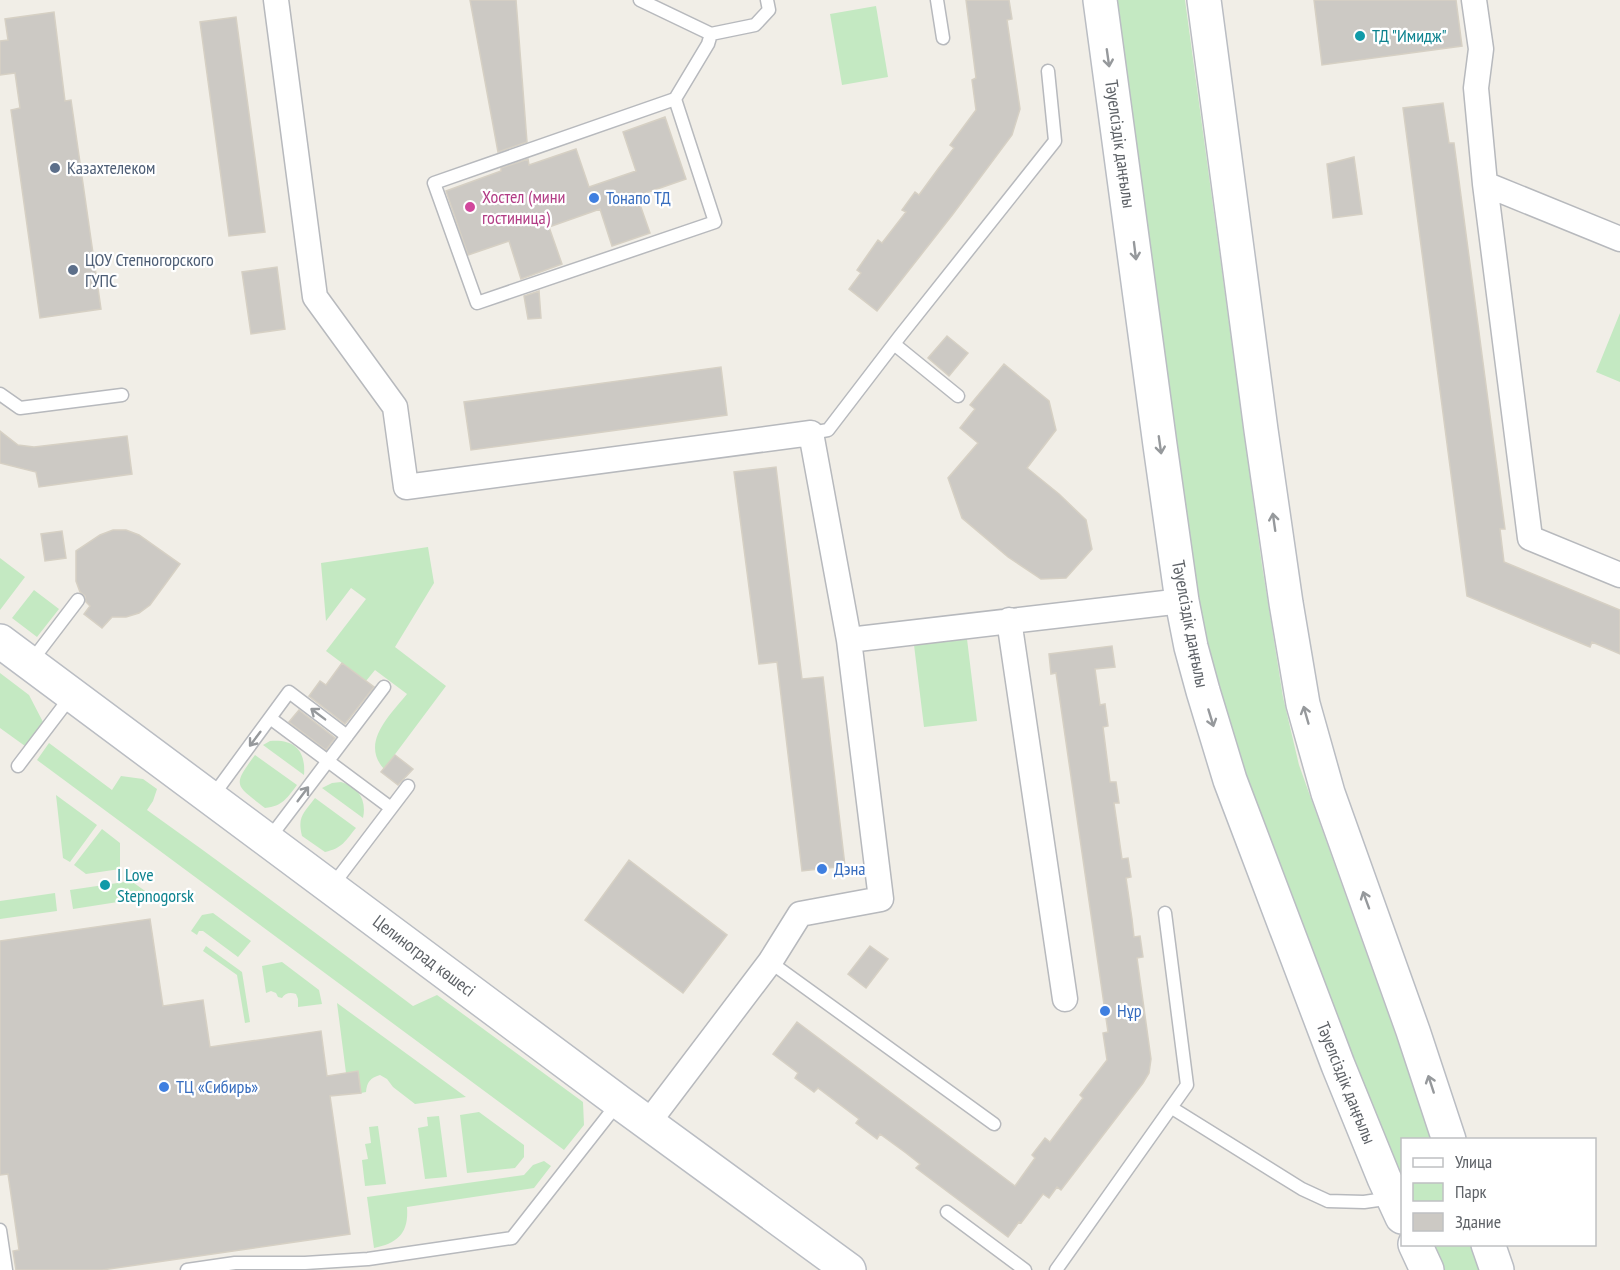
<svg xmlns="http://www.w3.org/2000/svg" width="1620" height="1270" viewBox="0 0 1620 1270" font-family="'PT Sans Narrow',sans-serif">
	<rect width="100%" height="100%" fill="#f1eee7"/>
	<path fill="#c4e9c2" d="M1112,0H1185L1262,565L1283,697L1299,765L1433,1139L1402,1140V1185L1236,763L1195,604Z
		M876,6L888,77L842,85L830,14Z
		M1620,313V382L1596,372Z
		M428,547L434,583L395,647L446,686L384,769C360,743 390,715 407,694L375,670L366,681L326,651L366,599L351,588L326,621L321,563Z
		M0,558L25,577L0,610Z
		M34,590L59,609L37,637L12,618Z
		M967,639L977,721L924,727L914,645Z
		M0,673L29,695L43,722L25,746L0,728Z
		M270,741C295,739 306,751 304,775L263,745Z
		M49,743L112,790L121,776L143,779L157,789L153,801L147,810C237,874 325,940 413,1006L437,995L583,1102L584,1125L564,1150L37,760Z
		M255,755L297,785C287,798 283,806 265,808C236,785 231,787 255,755Z
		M341,782C358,787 367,799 363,818L322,788L332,783Z
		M56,795L97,825L70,862L63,858Z
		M315,798L356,828C345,841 343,848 325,852L302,836C297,816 304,813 315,798Z
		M102,829L120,843V869L86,874L74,865Z
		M131,881L148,893L141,902L137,899L73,909L70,890Z
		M55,893L57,911L0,919V901Z
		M213,913L251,941L238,957L203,931H199L197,935L191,931L202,915Z
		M206,946L242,972L250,1022L245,1023L237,975L203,951Z
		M282,962L319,990L322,1004L298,1007V999L296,994C290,992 285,993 282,998L278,997L276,993L271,991L266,993L262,966Z
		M337,1003L466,1097L415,1104L393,1087L387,1079L380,1075C370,1078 367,1082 366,1092L361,1093L358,1071L346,1073Z
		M479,1112L524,1145V1157L515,1168L467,1173L460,1115Z
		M439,1116L447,1177L425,1179L418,1128L428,1126L427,1117Z
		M378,1126L386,1184L365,1186L362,1160L368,1159L365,1144L371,1143L369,1127Z
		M544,1161L551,1166L534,1188L407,1207C409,1233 398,1243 374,1248L367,1197L524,1175L533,1165Z
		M1431,1245H1471L1480,1270H1443Z"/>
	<path fill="#ccc9c4" stroke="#d6d0c4" stroke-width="1.5" d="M470,0H516L527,142L498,152Z
		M966,0H1009L1012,19L1007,20L1020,109L1012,135L953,214L877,311L849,289L861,273L857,270L878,240L882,243L906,212L902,210L915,192L919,195L938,169L954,148L950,145L976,110L972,80L976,78Z
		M1314,0H1456L1462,46L1322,65Z
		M54,12L65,101L71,100L101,309L40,318L11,110L20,108L15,73L0,75V41L8,40L5,19Z
		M236,17L265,232L229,236L200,22Z
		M1443,103L1449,143H1454L1505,529H1500L1504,562L1620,610V654L1592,642L1590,647L1467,596L1403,108Z
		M665,117L686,179L637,196L650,233L612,246L600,209L549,227L562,264L521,279L509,241L468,255L446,191L501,171V168L528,159L529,165L576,149L589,187L636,171L623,132Z
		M1354,157L1362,214L1333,218L1327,164Z
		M277,267L285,329L251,334L242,272Z
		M539,291L541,318L528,319L524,296Z
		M947,336L968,353L949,376L928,358Z
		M1004,364L1049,401L1056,430L1027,468L1059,494L1086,520L1092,549L1066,578L1041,579L1008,557L962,518L948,478L978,443L960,428L975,409L970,405Z
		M721,367L727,415L471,450L464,402Z
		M0,431L18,445L34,447L127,436L132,474L39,487L36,472L0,463Z
		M776,467L802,679L823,677L845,866L802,871L777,662L759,664L734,472Z
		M113,530H126L139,535L180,564L150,605L139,613L126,617H112L102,628L84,614L90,606L86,602L85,596L80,592L76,581V551L100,535Z
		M62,531L66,558L45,561L41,534Z
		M1112,646L1115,667L1095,669L1100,705L1105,704L1108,726L1103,727L1110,782H1116L1119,803H1114L1122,859L1128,858L1131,877L1126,878L1132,919L1134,937L1140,936L1143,957L1137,958L1151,1059L1149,1073L1143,1083L1061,1190L1057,1187L1049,1198L1043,1194L1021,1223L1019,1222L1008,1237L916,1168L920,1164L906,1153L880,1134L877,1139L856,1123L859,1119L818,1088L814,1092L795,1078L798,1073L773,1054L797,1022L1015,1186L1035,1158L1032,1155L1045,1138L1050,1142L1083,1098L1080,1095L1107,1060L1103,1033L1108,1032L1056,673L1051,674L1049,654Z
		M342,663L374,687L345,724L309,696L320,681L326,685Z
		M299,710L335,738L326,750L289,722Z
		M395,755L413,769L398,785L381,772Z
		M629,860L727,935L683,993L585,920Z
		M150,919L163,1006L203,1000L210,1047L321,1031L327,1076L358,1071L361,1093L330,1096L350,1234L102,1270H16L13,1251L19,1250L8,1174L0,1175V941Z
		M870,946L888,959L866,988L848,974Z"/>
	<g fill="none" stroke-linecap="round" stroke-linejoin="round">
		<g stroke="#b7b9bd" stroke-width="15">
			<path id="lane" d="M640,0L711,34L755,25L769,10L767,0
				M937,0L943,38
				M675,99L715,222L477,303L434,183L675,99L708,44L711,34
				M894,344L958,396
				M0,394L20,408L122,395
				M811,433L828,430L900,336L1055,141L1048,71
				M30,663L78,600
				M270,718L391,808
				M18,766L72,695
				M212,797L289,692L347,736
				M268,840L384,687
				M332,886L408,786
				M770,962L994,1124
				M1172,1108L1302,1189L1328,1201L1364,1202L1392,1198
				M947,1212L1025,1270
				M0,1230L6,1270
				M187,1270L235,1263H305L368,1259L512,1238L618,1103
				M1056,1270L1187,1085L1165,913"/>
		</g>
		<g stroke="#b7b9bd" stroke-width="27">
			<path id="street" d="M276,0L315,297L395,407L406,487L811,433L849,640
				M1474,0L1481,49L1476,88L1485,184L1620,239
				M1485,184L1530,538L1620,575
				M1009,620L1065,999
				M648,1123L770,962L800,914L881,899L849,640L1182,601"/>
		</g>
		<g stroke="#babdc3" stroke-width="36">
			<path id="secondary" d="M1100,0L1160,445L1182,601L1191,647L1203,691L1230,780L1338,1065L1384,1178L1402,1217
				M1204,0L1261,430L1286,603L1303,704L1328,793L1413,1031L1449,1140
				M0,641L619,1102L849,1270
				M1415,1244L1427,1270
				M1488,1244L1497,1270"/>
		</g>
		<use href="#lane" stroke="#fff" stroke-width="12"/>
		<use href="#street" stroke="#fff" stroke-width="24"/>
		<use href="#secondary" stroke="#fff" stroke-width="33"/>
	</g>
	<defs><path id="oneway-shaft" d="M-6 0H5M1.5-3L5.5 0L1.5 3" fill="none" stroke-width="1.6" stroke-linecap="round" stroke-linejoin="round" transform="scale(1.5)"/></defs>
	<g stroke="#96999c">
		<use href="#oneway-shaft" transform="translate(1108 58) rotate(82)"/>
		<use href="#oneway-shaft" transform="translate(1135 251) rotate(83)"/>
		<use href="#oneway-shaft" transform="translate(1160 445) rotate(82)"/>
		<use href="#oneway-shaft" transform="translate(1274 522) rotate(-98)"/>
		<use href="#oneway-shaft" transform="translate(318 714) rotate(-143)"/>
		<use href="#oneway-shaft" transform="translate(1306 715) rotate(-106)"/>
		<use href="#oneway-shaft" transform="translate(1211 718) rotate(73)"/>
		<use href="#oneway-shaft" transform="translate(255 739) rotate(127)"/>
		<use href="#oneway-shaft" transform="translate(303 794) rotate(-53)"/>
		<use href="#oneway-shaft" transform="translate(1366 900) rotate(-110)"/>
		<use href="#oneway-shaft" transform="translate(1431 1084) rotate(-108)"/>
	</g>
	<g fill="#0f9aa8" stroke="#fff" stroke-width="2">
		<circle cx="1360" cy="36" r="6"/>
		<circle cx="105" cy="885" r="6"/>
	</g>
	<g fill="#5c6f8a" stroke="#fff" stroke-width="2">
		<circle cx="55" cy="168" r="6"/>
		<circle cx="73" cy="270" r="6"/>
	</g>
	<g fill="#3f7fe0" stroke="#fff" stroke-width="2">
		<circle cx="594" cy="198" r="6"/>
		<circle cx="822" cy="869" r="6"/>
		<circle cx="1105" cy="1011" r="6"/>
		<circle cx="164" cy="1087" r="6"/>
	</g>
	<circle fill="#d1479c" stroke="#fff" stroke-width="2" cx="470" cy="207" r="6"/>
	<g text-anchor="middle" stroke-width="4.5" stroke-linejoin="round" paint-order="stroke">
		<g font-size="18" fill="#0d838f" stroke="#fff" text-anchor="start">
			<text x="1372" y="42">ТД "Имидж"</text>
			<text x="117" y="881">I Love<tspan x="117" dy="21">Stepnogorsk</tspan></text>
		</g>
		<g font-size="18" fill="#5e6267" stroke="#fff">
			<text transform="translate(1120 144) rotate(82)" y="6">Тәуелсіздік даңғылы</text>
			<text transform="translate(1190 624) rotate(79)" y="6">Тәуелсіздік даңғылы</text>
			<text transform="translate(424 956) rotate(37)" y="6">Целиноград көшесі</text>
			<text transform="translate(1346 1083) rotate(68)" y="6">Тәуелсіздік даңғылы</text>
		</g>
		<g font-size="18" fill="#4e5e75" stroke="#fff" text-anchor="start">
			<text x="67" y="174">Казахтелеком</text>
			<text x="85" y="266">ЦОУ Степногорского<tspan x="85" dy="21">ГУПС</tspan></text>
		</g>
		<g font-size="18" fill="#b23c85" stroke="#fff" text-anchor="start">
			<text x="482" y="203">Хостел (мини<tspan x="482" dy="21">гостиница)</tspan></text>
		</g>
		<g font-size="18" fill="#366cbe" stroke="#fff" text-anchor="start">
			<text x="606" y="204">Тонапо ТД</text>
			<text x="834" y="875">Дэна</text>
			<text x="1117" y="1017">Нұр</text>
			<text x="176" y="1093">ТЦ «Сибирь»</text>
		</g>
	</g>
	<rect x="1401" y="1138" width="195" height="108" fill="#ffffff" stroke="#bfc0c2" stroke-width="1.5"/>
	<rect x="1413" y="1158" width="30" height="9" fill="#ffffff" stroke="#bfc0c2" stroke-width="1.5"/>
	<text x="1455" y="1168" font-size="18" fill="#5e6267">Улица</text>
	<rect x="1413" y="1183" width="30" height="18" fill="#c4e9c2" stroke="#bfc0c2" stroke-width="1.5"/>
	<text x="1455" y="1198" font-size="18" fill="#5e6267">Парк</text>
	<rect x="1413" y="1213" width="30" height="18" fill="#ccc9c4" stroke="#bfc0c2" stroke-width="1.5"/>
	<text x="1455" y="1228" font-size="18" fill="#5e6267">Здание</text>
</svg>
